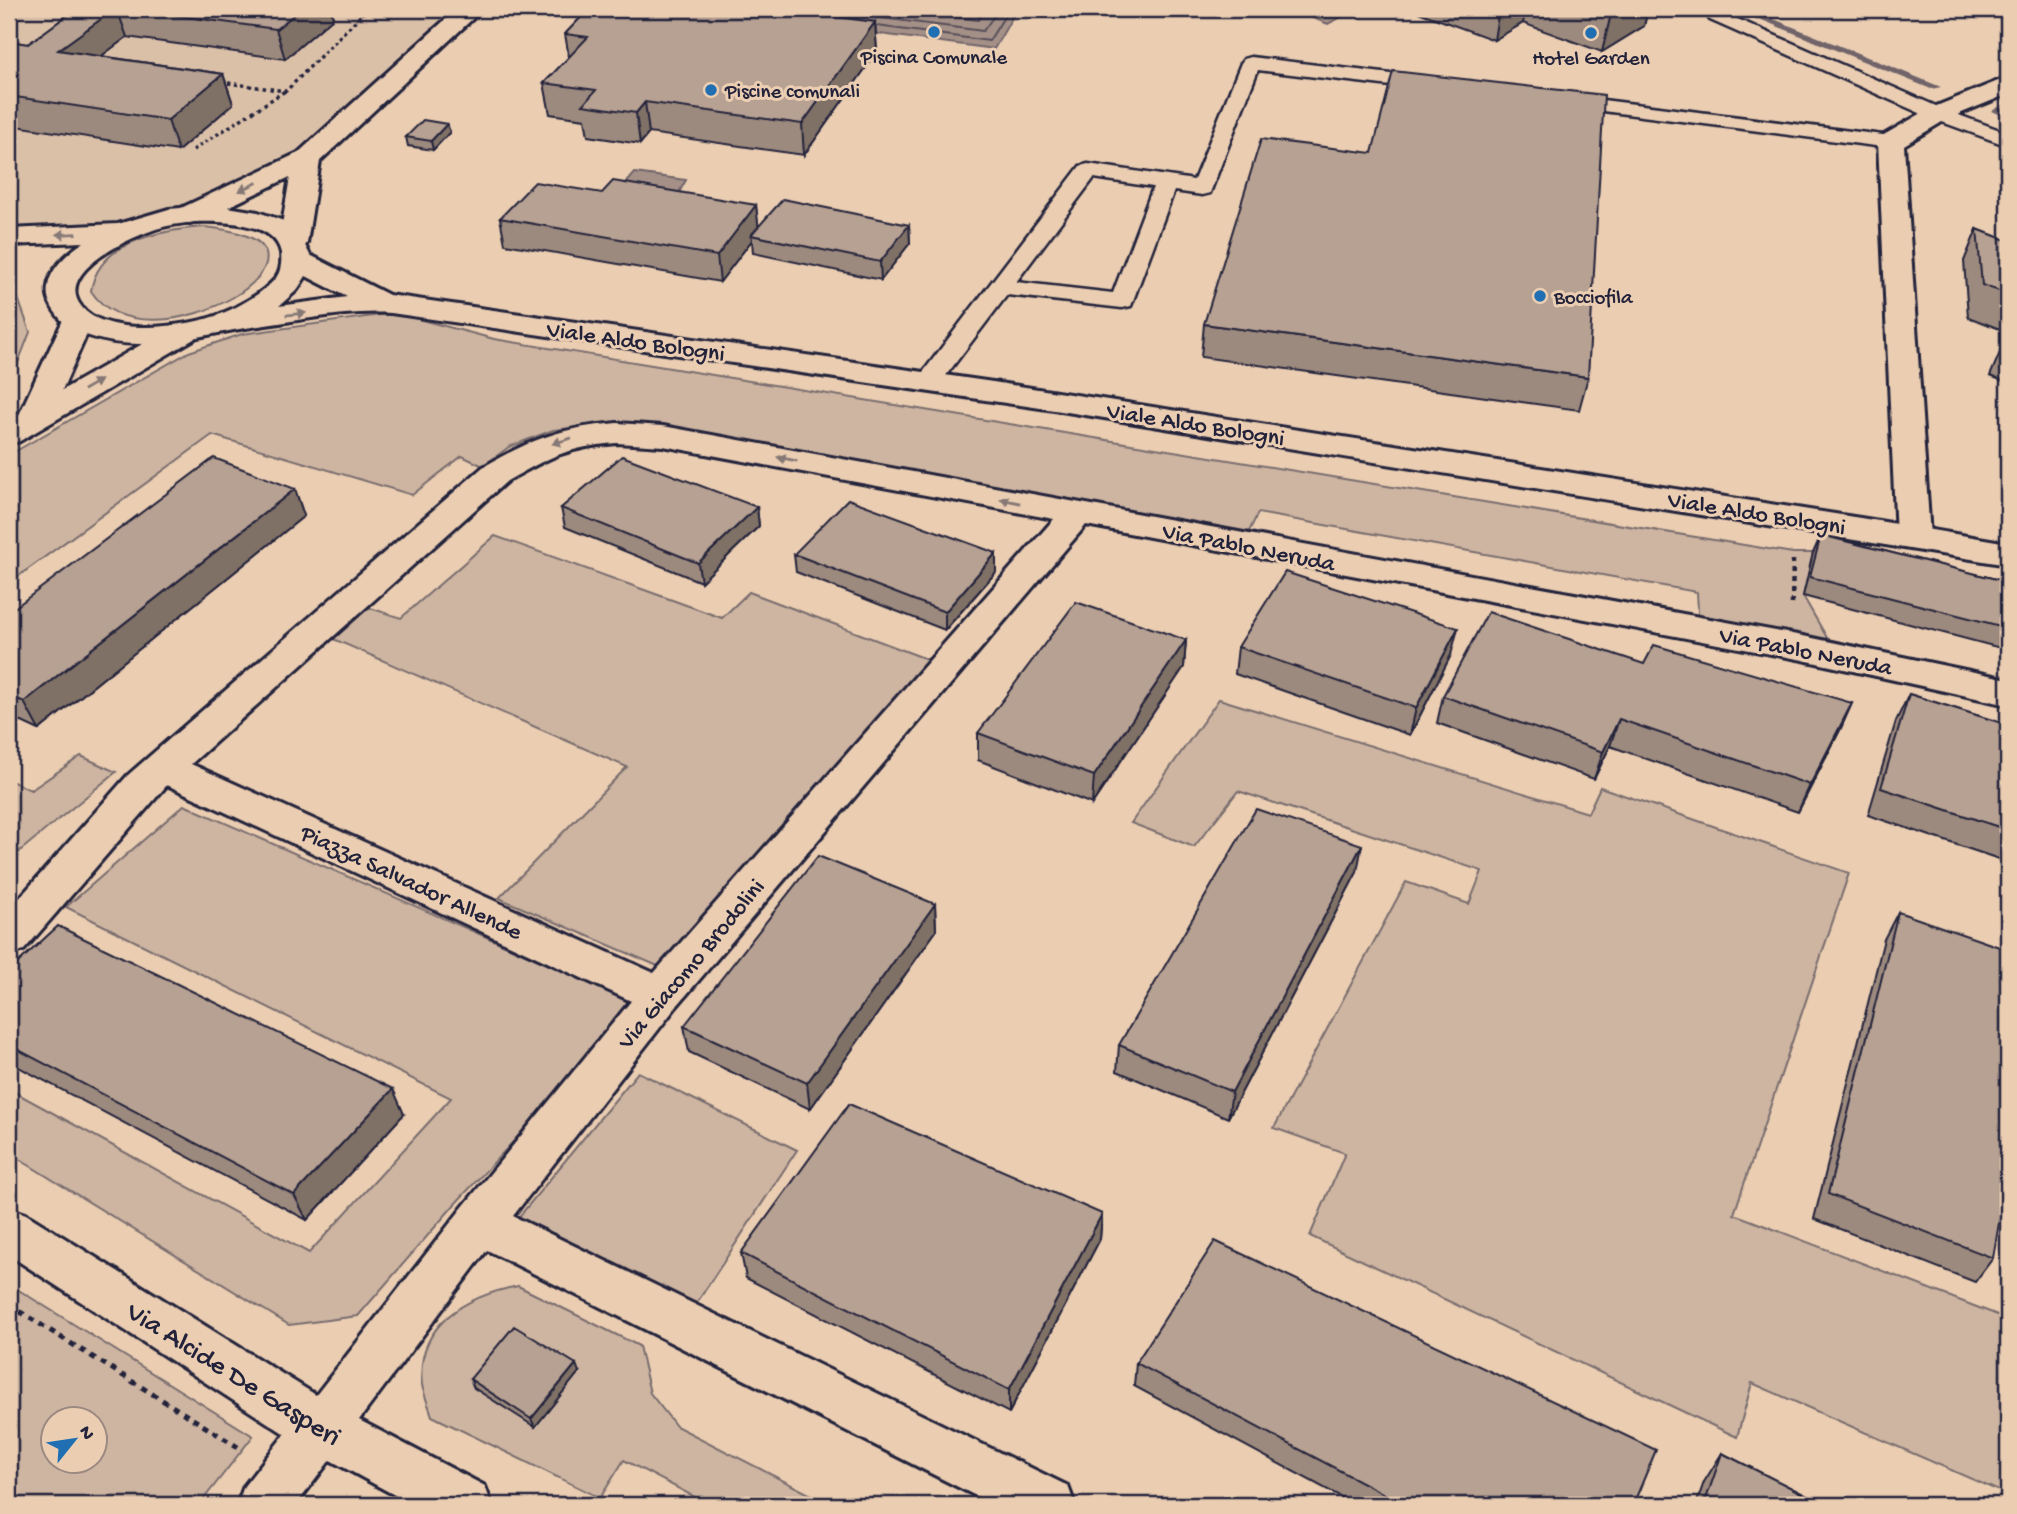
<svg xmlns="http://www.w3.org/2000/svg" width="2017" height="1514" viewBox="0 0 2017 1514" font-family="'Gochi Hand',sans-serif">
	<rect width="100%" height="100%" fill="#ebceb2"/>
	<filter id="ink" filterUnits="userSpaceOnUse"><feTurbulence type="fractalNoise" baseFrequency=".0143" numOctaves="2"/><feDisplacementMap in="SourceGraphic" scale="14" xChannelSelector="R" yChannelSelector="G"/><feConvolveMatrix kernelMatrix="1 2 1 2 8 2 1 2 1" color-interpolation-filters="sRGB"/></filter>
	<g filter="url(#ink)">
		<path fill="#dbc0a8" d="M9,9H471L307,159L123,232L9,237Z"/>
		<path fill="#ceb5a1" stroke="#786c6e" stroke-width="2" fill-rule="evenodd" d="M204,227C375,242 148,378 91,291C98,241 162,230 204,227Z
			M9,290L18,298L30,332L9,386Z
			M395,313L494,339L1793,553H1813L1803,596L1837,655L1699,629L1697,592L1258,513L1243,544L663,436L627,422L553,430L509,447L483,466L462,456L412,495L212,435L9,583V455L189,352L242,334Z
			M495,536L722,618L749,592L945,666L679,975L499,898L627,767L315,631L348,601L401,618Z
			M1219,699L1588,813L1600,787L1849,873L1734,1214L2008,1319V1495L1752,1383L1737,1437L1310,1236L1345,1153L1274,1128L1406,882L1469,904L1482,871L1238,791L1194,847L1131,823Z
			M81,756L116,772L9,860V780L31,790Z
			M184,805L630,1000L523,1131L455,1204L358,1316L289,1325L9,1153V1089L309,1253L451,1098L66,907Z
			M638,1072L797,1150L683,1324L504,1235Z
			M9,1284L253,1436L199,1505H9ZM52,1420H94V1462H52Z
			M518,1286L639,1346L650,1393L676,1426L831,1505H710L624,1460L600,1498L432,1416C429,1406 424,1395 422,1385C415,1324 467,1296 518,1286Z"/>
		<path fill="#a49087" stroke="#706469" stroke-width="2" d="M741,9H1017L994,49L735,15Z
			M1290,9H1334L1347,14L1328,24Z
			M635,173L686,180L677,196L621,189Z"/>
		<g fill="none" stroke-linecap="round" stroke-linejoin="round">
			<path stroke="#564e59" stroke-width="2" d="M811,9L983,31L999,9
				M892,9L978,20L986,9
				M877,26L989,41L1009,9"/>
			<path fill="#706469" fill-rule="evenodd" d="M1735,9H1749L1941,87L1931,89Z
				M1998,107L2008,111V118L1992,111Z"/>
			<g stroke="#22223b" stroke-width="5">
				<path id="service" d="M1717,10L1945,110L2008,133V146L1931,118L1710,20L1707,16Z
					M1251,57L1432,79L1439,81L1442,85L1439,89L1432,91L1258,70L1210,193L1202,195L1174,191L1131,306L1122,308L1007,295L938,386L929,389L920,386L916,381L920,376L1080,166L1088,164L1194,180L1241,63L1244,59ZM1094,178L1153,187L1113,293L1016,282Z
					M1563,95L1899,137L1902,142L1899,147L1891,148L1556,105L1552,101L1556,97Z"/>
			</g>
			<g stroke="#22223b" stroke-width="6">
				<path id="minor" d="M457,9H483L320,161L307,243L303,249L293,252L283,249L279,243L290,177L199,221L189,223L179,221L175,215L179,209L298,153Z
					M2008,77V94L1947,119L1904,145L1930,537L1925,545L1913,548L1901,545L1896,537L1878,142L1882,136L1929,109Z
					M78,311L89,314L93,320L62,390L172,327L183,324L194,327L198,333L194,339L20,441L9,444V421L19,415L63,320L67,314Z
					M617,423L663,426L1803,636L2008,679V705L1803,660L1086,525L676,1007L513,1216L1068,1486L1075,1505H994L487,1250L359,1420L485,1486L492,1505H413L330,1460L296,1505H237L244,1486L285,1434L9,1255V1208L26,1214L316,1395L462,1208L631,1001L167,785L24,950L9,955V910L128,775L483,467C532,439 560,428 617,423ZM617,443L663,446L1054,519L654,973L191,764L507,481C549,457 568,447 617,443Z"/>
			</g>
			<g stroke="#22223b" stroke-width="6">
				<path id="secondary" d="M215,205L258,212L284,221L298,232L310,255L389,295L993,382L1873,520L2008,543V565L1061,411L391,313C346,310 297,321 252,327C197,335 145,355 89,336C77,332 66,327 58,316C51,307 46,298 48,287C50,268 69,252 84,242L9,245V229L118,224L169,209ZM192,222C217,221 275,220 281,253C282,262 281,271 276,278C262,294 237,308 218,315C186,327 105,338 81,306C54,271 132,237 156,229C168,225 180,224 192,222ZM306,276L347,297L279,306L297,290Z"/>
			</g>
			<path stroke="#22223b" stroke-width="3.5" stroke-dasharray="3.5 3.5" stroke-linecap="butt" d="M9,17L17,10
				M221,82L286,91L363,13L335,9
				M193,150L285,91"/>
			<path stroke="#22223b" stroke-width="4.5" stroke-dasharray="5 5" stroke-linecap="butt" d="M1792,604L1793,560"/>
			<path stroke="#22223b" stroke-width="5" stroke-dasharray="6 6" stroke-linecap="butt" d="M9,1305L238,1447"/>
			<use href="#service" fill="#ebceb2" fill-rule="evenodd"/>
			<use href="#minor" fill="#ebceb2" fill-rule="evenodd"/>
			<use href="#secondary" fill="#ebceb2" fill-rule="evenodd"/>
		</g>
		<path fill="#9d8a7e" stroke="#22223b" stroke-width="2" d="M76,9H331L333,18L285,59L127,37L101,56L223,74L233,104L178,151L9,125V41L28,44Z
			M563,9H773L875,22L877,52L804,155L649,133L640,144L588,136L585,119L550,114L544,83L569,57L565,34L585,13L563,10Z
			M1373,9H1392L1384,13Z
			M1410,9H1648L1644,26L1602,52L1523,23L1494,40Z
			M447,124L450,132L433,150L408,146L406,137Z
			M602,193L756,205L758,227L909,225L910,243L881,280L753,253L752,240L720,282L505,244L500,218Z
			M1977,229L2008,241V332L1968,317L1964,261Z
			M1204,324L1588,377L1579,410L1201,357Z
			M2008,339V383L1990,376L2004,343Z
			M295,489L304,516L39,730L9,716V612Z
			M757,507L759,526L701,582L565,527L561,508Z
			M1821,535L2008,582V650L1803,596L1813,553Z
			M996,553V572L945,630L796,572L794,554Z
			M1186,640L1184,667L1092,804L978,760V733Z
			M1238,647L1451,655L1410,735L1235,674Z
			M1644,664L1852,703L1840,730L1798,812L1610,746L1594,779L1437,723L1443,696Z
			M1909,694L2008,725V862L1868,815L1896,721Z
			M1357,872L1228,1118L1117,1071L1119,1045Z
			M935,904L936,931L810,1109L689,1052L684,1026Z
			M1898,912L1993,1258L1975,1282L1814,1219L1884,939Z
			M9,971L404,1114L307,1220L9,1062Z
			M1102,1214L1100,1239L1009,1413L746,1278L741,1253Z
			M1136,1363L1633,1505H1356L1134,1386Z
			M579,1372L535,1427L474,1388L470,1379Z
			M1722,1453L1825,1505H1696L1704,1482Z"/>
		<path fill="#807166" stroke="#22223b" stroke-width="2" d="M115,9H117L127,37L69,80L58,50Z
			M301,9H331L333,18L285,59L276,29Z
			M1499,9H1526L1523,23L1494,40Z
			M1619,9H1648L1644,26L1602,52L1611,14Z
			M875,22L877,52L804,155L802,124Z
			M223,74L233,104L178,151L168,120Z
			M645,102L649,133L640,144L636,113Z
			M447,124L450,132L433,150L431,141Z
			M756,205L759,231L751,235L752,240L720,282L717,256Z
			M909,225L910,243L881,280L880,262Z
			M295,489L304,516L39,730L24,702Z
			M757,507L759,526L701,582L698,563Z
			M996,553V572L945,630V612Z
			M1458,628L1451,655L1410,735L1416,708Z
			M1186,640L1184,667L1092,804L1094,776Z
			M1852,703L1840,730L1798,812L1810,785Z
			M1619,719L1610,746L1594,779L1603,752Z
			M1362,845L1357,872L1228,1118L1232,1092Z
			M935,904L936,931L810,1109L807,1083Z
			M393,1089L404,1114L307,1220L294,1195Z
			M1102,1214L1100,1239L1009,1413V1390Z
			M576,1364L579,1372L535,1427L531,1419Z"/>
		<path fill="#b7a192" stroke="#22223b" stroke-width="2" d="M76,9H115L58,50L223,74L168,120L9,96V41L28,44Z
			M127,9H301L276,29Z
			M589,9H773L875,22L802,124L645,102L636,113L583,105L596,90L544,83L588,37L565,34Z
			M1598,9H1619L1611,14Z
			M1393,71L1604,95L1588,377L1204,324L1261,139L1372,153Z
			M423,120L447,124L431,141L406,137Z
			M613,181L756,205L717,256L500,218L535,182L602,193Z
			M783,199L909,225L880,262L751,235Z
			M1977,229L2008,241V294L1982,285Z
			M622,456L757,507L698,563L561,508Z
			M214,458L295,489L24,702L9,695V612Z
			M848,499L996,553L945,612L794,554Z
			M1821,535L2008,582V628L1810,577Z
			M1285,572L1458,628L1416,708L1238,647Z
			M1076,602L1186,640L1094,776L978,733Z
			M1488,612L1644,664L1654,645L1852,703L1810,785L1619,719L1603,752L1443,696Z
			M1909,694L2008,725V830L1881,788Z
			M1256,809L1362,845L1232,1092L1119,1045Z
			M818,856L935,904L807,1083L684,1026Z
			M1898,912L2008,950V1171L1993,1258L1828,1194Z
			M58,926L393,1089L294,1195L9,1045V971Z
			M849,1104L1102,1214L1009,1390L741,1253Z
			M1215,1241L1656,1450L1633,1505H1405L1136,1363Z
			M514,1326L576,1364L531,1419L470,1379Z
			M1722,1453L1825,1505H1704Z"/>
		<defs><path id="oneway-solid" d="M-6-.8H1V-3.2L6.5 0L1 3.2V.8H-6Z" transform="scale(1.75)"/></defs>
		<g fill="#867876">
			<use href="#oneway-solid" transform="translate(248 187) rotate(155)"/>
			<use href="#oneway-solid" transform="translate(66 234) rotate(178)"/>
			<use href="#oneway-solid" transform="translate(296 314) rotate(-6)"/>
			<use href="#oneway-solid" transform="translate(92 385) rotate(-30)"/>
			<use href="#oneway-solid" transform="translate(562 441) rotate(163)"/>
			<use href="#oneway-solid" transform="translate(787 459) rotate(-169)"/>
			<use href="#oneway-solid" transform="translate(1010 501) rotate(-169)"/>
		</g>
	</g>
	<g fill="#1f6fb2" stroke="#ebceb2" stroke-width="2.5">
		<circle cx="934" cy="32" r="7"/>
		<circle cx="1591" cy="33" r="7"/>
		<circle cx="711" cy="90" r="7"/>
		<circle cx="1540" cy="296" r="7"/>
	</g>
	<g text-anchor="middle" stroke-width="6" stroke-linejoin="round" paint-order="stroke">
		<g font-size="21" fill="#22223b" stroke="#ebceb2">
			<text x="934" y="63">Piscina Comunale</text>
			<text x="1591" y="64">Hotel Garden</text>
			<text x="725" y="97" text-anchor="start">Piscine comunali</text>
			<text x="1554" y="303" text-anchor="start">Bocciofila</text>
		</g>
		<g font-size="24" fill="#22223b" stroke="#ebceb2">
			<text transform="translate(636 340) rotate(8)" y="8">Viale Aldo Bologni</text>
			<text transform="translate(1196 423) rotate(9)" y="8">Viale Aldo Bologni</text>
			<text transform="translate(1757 512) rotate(9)" y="8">Viale Aldo Bologni</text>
			<text transform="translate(1249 546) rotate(11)" y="8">Via Pablo Neruda</text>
			<text transform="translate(1806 650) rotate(11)" y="8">Via Pablo Neruda</text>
			<text transform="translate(412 881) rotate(25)" y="8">Piazza Salvador Allende</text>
			<text transform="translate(690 963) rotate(-50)" y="8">Via Giacomo Brodolini</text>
		</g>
		<g font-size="28" fill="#22223b" stroke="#ebceb2">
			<text transform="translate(235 1372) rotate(32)" y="10">Via Alcide De Gasperi</text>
		</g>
	</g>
	<rect width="2017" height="1514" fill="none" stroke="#ebceb2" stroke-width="35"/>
	<rect x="18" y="18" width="1982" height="1479" fill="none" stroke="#22223b" stroke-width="2.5" filter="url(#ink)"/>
	<g transform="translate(74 1440) rotate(60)"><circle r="33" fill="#ebceb2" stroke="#9b8982" stroke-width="2"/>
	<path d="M0-5L12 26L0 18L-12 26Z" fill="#1f6fb2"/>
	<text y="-10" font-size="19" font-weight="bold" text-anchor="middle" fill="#22223b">N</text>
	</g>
</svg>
